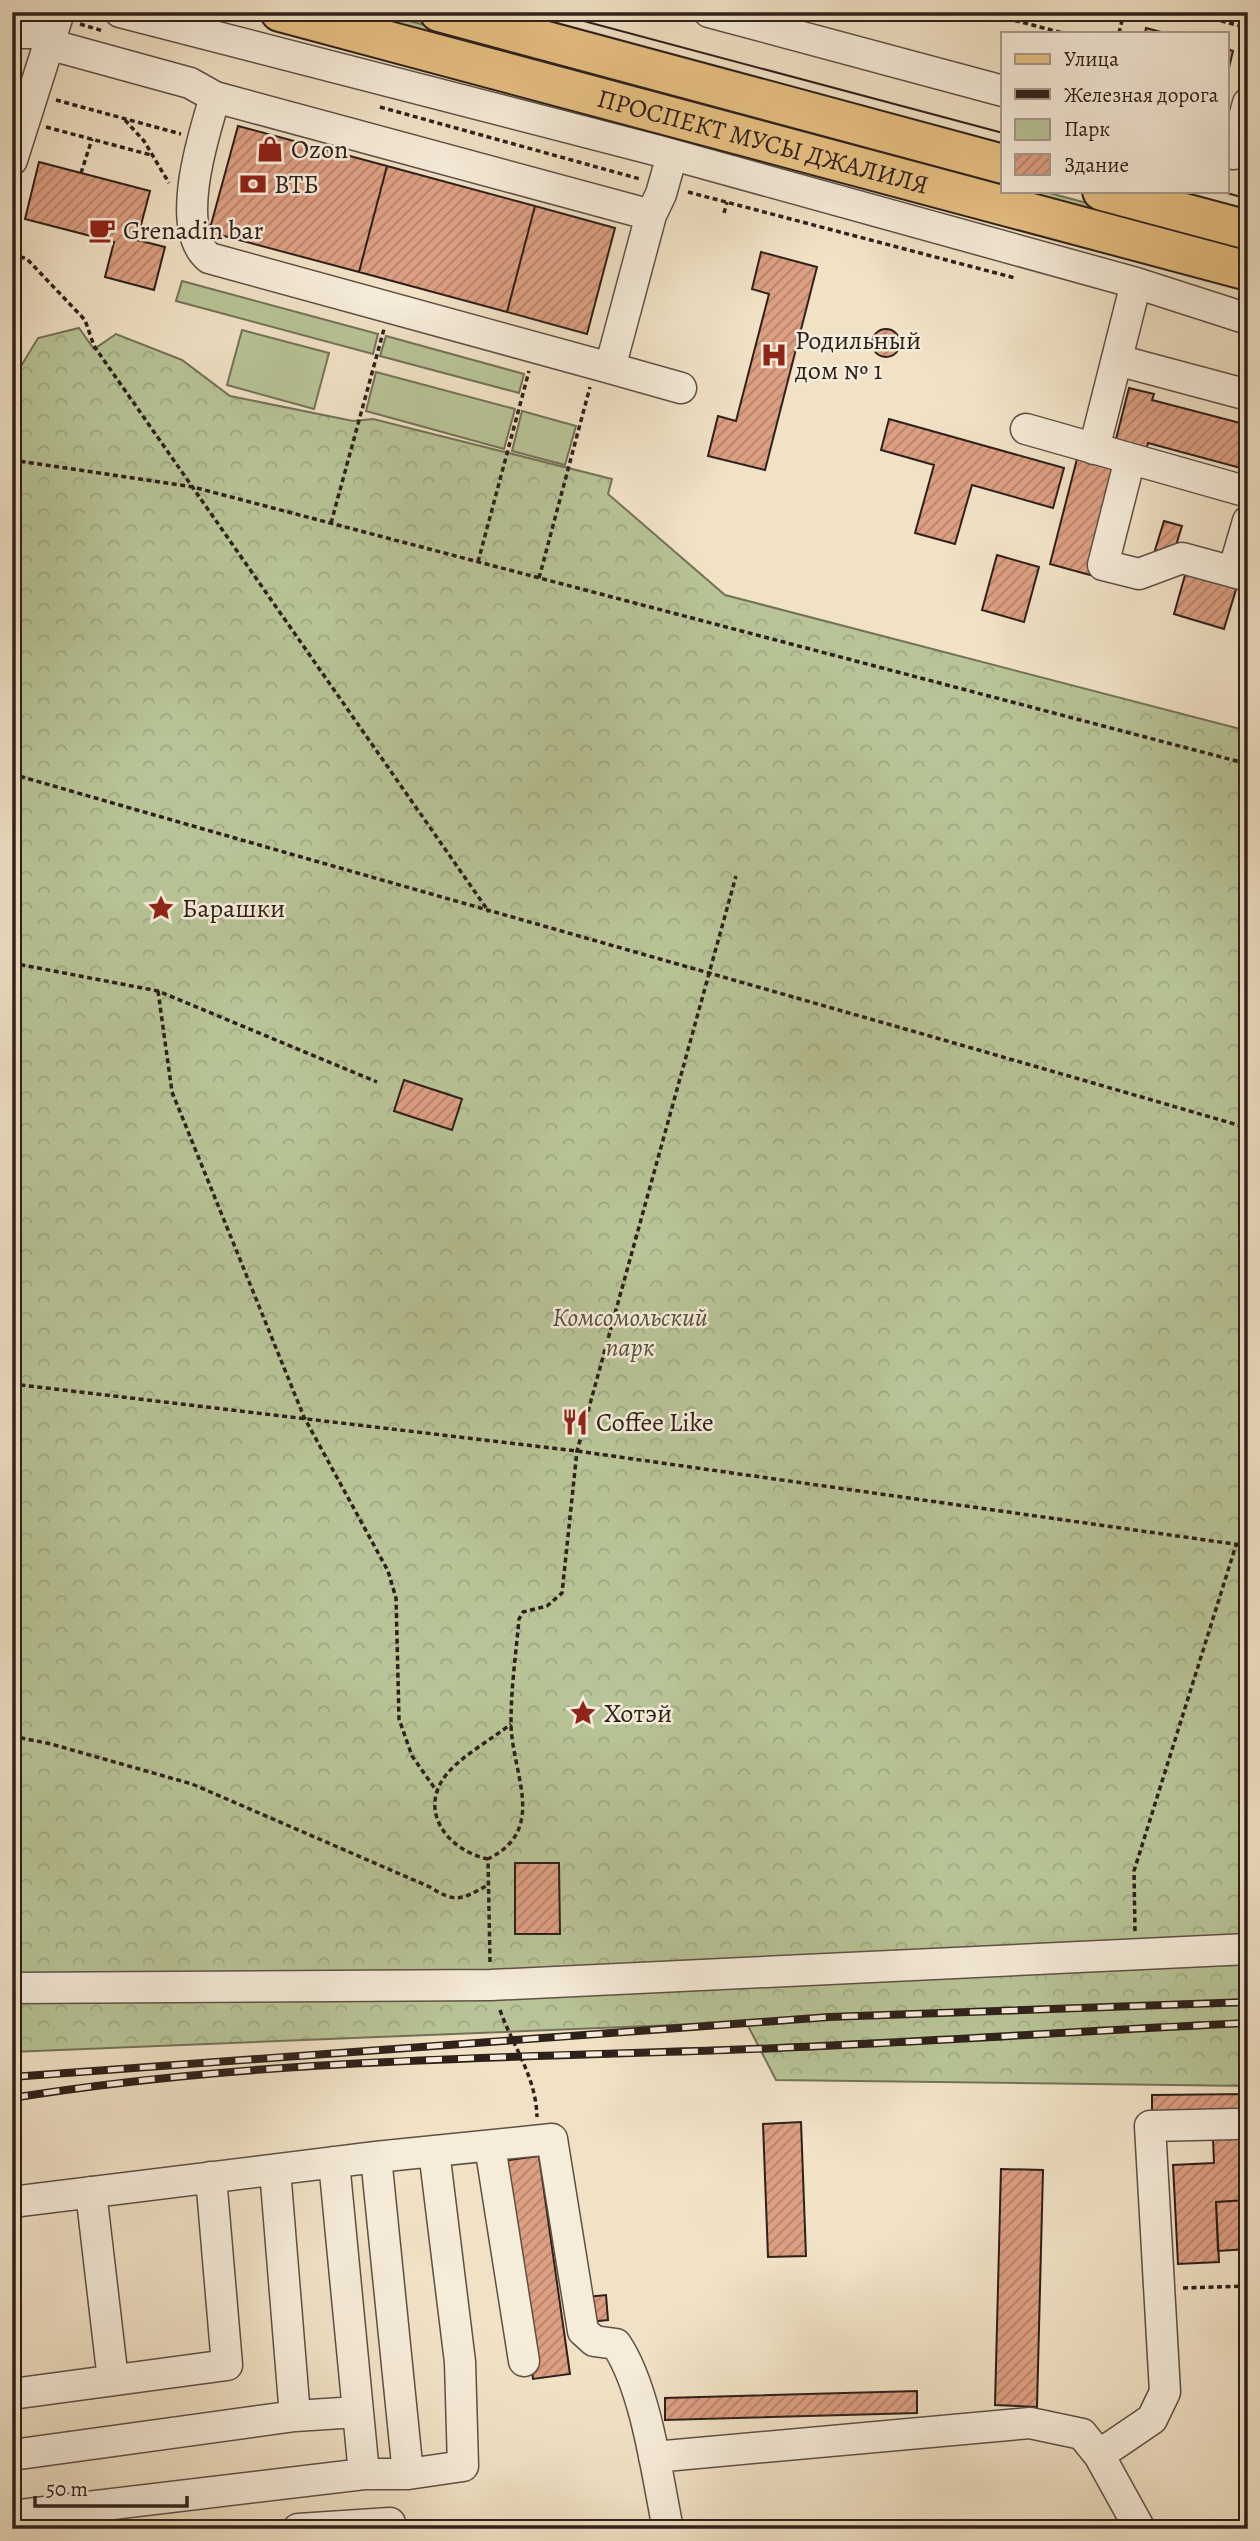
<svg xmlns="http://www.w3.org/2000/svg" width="1260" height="2541" viewBox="0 0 1260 2541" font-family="Alegreya,serif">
	<defs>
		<pattern id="forest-crowns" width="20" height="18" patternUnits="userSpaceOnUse" patternTransform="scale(1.75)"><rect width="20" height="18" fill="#b8c497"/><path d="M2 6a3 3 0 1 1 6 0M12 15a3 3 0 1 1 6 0" fill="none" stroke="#9ea882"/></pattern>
		<pattern id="building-hatch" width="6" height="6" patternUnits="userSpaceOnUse" patternTransform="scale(1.75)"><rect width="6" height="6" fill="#dd9f82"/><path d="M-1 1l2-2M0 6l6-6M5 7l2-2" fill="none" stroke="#b4816a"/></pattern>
	</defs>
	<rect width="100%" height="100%" fill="#f1e2c6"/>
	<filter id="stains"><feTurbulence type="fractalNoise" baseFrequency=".00286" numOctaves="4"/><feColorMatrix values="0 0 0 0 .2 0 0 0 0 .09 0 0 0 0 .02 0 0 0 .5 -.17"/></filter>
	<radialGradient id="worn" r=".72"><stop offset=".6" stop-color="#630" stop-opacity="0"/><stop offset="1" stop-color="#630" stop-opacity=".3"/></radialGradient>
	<path fill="#b8c497" stroke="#737258" stroke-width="2" d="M343,12H376L1003,180V189Z
		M1011,191H1042L1248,246V254Z
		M182,281L378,334L373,354L176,301Z
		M242,330L329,353L314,409L227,385Z
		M386,336L524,374L519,393L380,356Z
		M376,372L515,409L504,449L366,411Z
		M522,411L576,426L565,465L512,451Z"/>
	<path fill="url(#forest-crowns)" stroke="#737258" stroke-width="2" d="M79,328L94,349L116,334L182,360L230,396L353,421L373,419L612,479L608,494L725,595L1248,731V2086L776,2080L746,2022L12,2052V381L38,338Z"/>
	<path fill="url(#building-hatch)" stroke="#2e201a" stroke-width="2" d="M1146,28L1165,33H1145Z
		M1227,49L1233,51L1227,76Z
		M238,126L387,166L359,272L209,232Z
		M39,162L150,191L137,240L165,247L154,290L105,277L114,242L25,219Z
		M387,166L535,206L507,312L359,272Z
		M535,206L615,228L587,334L507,312Z
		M761,252L817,267L765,470L708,456L718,416L736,421L769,294L752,289Z
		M872 343a14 14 0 1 1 28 0a14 14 0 1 1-28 0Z
		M1129,388L1154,394L1152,400L1248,425V470L1148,443L1146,451L1115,443Z
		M889,419L1064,468L1053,508L972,485L955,544L915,533L934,465L881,450Z
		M1078,455L1118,466L1090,575L1050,564Z
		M1164,521L1182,526L1173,555L1155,550Z
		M997,555L1039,567L1024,622L982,610Z
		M1187,568L1238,583L1224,629L1174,614Z
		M404,1080L462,1099L452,1130L394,1111Z
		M515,1863H559L560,1934H515Z
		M1248,2094V2114L1152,2115V2095Z
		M801,2122L806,2256L768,2257L763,2124Z
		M1248,2138V2200L1216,2202L1219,2262L1178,2264L1173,2165L1214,2163L1213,2139Z
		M539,2156L570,2374L533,2379L502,2161Z
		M1001,2169L1043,2170L1037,2407L995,2405Z
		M1248,2200V2249L1218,2251L1216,2202Z
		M606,2295L608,2320L589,2322L586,2297Z
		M917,2391V2413L665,2420V2398Z"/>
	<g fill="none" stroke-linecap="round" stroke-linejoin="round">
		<g stroke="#5f5045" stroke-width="33">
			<path id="minor" d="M120,12L659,151L1136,283L1248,319
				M709,12L1003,91
				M12,33H51
				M48,44L190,83L215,97C204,134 173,228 209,258L610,368L651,215L661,194L672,155
				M215,97L651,215
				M1234,154L1248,103
				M12,160L59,12
				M1117,360L1248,395
				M610,368L681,388
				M1026,429L1248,492
				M1094,449L1136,283
				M1130,459L1103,565L1139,574L1182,558L1248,576
				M1233,572L1248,521
				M12,1988L491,1985L1248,1949
				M490,2146L524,2361
				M376,2157L408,2474
				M334,2162L364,2474
				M275,2170L295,2416
				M91,2192L113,2380
				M12,2202L376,2157L552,2139L583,2331L594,2341L616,2344C646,2388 657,2475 668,2529
				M12,2394L227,2365L211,2177
				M12,2455L295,2416L357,2412
				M1099,2455L1152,2419L1165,2392L1150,2126L1236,2124
				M654,2457L1030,2423L1082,2434L1099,2455L1140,2529
				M12,2516L364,2474H408L463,2466L460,2362L434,2151
				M298,2529L390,2523L391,2529"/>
		</g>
		<g stroke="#2e201a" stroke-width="42">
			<g id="major">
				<path id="s1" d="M280,12L1248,271"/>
				<path d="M439,12L1003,164"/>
				<path d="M1102,191L1248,230"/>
			</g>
		</g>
		<path stroke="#2e201a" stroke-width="3.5" stroke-dasharray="5 3.5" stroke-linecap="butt" d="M982,12L1063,33
			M1188,12L1248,28
			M80,24L103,31
			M1119,33L1124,12
			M56,100L181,134
			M380,107L640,179
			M125,120L144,141L169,183
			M46,127L151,155
			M81,173L92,139
			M688,192L1015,278
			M724,213L727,202
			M12,254L27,259L85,320L94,346L489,912
			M12,460L193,487L1248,764
			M331,523L384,329
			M478,562L529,371
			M539,578L590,387
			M12,774C424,893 837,1008 1248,1128
			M12,963L158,991L377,1082
			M158,991L172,1092L304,1417L388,1571L396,1598L399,1719L412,1756L438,1793
			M12,1384L577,1451L1248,1546
			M12,1736L51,1744L192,1784L430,1887C456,1904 462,1899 488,1885
			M488,1859C449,1851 417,1812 446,1775C460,1757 492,1739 511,1724
			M1135,1931L1134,1871L1236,1545
			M490,1962L488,1859C549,1829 511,1773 511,1722C511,1688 516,1653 519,1619L523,1612L547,1606L562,1593L577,1451L736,876
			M500,2010C513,2047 536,2076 537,2117
			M1183,2288L1248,2286"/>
		<use href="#minor" stroke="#f6ecda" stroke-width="30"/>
		<use href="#major" stroke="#e8c183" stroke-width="38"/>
		<path stroke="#2e201a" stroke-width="2" d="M550,12L1003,133
			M1220,191L1248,199"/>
		<g stroke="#2e201a" stroke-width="8">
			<path id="rail" d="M12,2077L829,2017L1248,2002
				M12,2098C248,2060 488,2058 726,2050C900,2044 1074,2031 1248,2023"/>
		</g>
		<use href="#rail" stroke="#f6ecda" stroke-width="5" stroke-dasharray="16" stroke-linecap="butt"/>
	</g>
	<defs>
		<g id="shop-bare" transform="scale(2.1)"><path d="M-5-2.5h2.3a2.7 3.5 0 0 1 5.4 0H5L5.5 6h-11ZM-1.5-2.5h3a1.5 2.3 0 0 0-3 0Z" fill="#8f2418" stroke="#f6ecda" stroke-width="2.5" paint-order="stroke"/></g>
		<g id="bank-bare" transform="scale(2.1)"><path d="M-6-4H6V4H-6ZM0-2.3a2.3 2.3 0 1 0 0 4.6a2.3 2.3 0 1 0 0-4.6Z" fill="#8f2418" stroke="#f6ecda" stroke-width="2.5" paint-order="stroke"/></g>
		<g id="cafe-bare" transform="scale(2.1)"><path d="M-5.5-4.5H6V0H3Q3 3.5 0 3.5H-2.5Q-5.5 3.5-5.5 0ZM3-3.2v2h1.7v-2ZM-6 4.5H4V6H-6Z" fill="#8f2418" stroke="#f6ecda" stroke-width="2.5" paint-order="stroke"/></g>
		<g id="hospital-bare" transform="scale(2.1)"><path d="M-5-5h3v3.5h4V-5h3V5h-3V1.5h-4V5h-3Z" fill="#8f2418" stroke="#f6ecda" stroke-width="2.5" paint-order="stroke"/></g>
		<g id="sight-bare" transform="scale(2.1)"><path d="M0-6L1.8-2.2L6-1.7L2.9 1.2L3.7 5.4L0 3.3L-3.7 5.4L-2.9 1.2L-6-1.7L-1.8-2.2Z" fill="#8f2418" stroke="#f6ecda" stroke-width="2.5" paint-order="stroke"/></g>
		<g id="restaurant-bare" transform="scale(2.1)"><path d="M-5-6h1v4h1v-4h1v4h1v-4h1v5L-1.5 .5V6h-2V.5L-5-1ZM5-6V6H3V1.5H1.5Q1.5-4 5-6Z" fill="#8f2418" stroke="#f6ecda" stroke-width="2.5" paint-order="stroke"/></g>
	</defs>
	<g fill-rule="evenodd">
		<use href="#shop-bare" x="270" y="149"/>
		<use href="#bank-bare" x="253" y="184"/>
		<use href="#cafe-bare" x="102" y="230"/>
		<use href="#hospital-bare" x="774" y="355"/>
		<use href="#sight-bare" x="161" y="908"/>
		<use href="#restaurant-bare" x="575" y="1422"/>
		<use href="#sight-bare" x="583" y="1713"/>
	</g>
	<g text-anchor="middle" stroke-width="5" stroke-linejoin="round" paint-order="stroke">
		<g font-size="26" fill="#2e201a" stroke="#f6ecda">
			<text dy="9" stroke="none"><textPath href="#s1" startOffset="500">ПРОСПЕКТ МУСЫ ДЖАЛИЛЯ</textPath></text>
		</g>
		<g font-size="26" fill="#2e201a" stroke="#f6ecda" text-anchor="start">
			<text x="291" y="158">Ozon</text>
			<text x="274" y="193">ВТБ</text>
			<text x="123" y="239">Grenadin bar</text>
			<text x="795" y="349">Родильный<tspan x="795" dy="30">дом № 1</tspan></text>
			<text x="182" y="917">Барашки</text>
			<text x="596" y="1431">Coffee Like</text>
			<text x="604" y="1722">Хотэй</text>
		</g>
		<g font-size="26" font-style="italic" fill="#575140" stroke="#f6ecda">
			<text x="630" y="1326">Комсомольский<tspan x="630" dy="30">парк</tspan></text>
		</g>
	</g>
	<rect width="1260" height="2541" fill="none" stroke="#f1e2c6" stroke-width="42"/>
	<rect x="14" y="14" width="1232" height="2513" fill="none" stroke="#2e201a" stroke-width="3.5"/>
	<rect x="21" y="21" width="1218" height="2499" fill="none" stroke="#2e201a" stroke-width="2"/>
	<rect x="1001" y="32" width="228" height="161" fill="#f6ecda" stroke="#a69a8d" stroke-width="2"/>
	<rect x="1015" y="54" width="35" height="10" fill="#e8c183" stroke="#a69a8d" stroke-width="2"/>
	<text x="1064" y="66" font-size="21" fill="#2e201a">Улица</text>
	<rect x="1015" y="89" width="35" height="10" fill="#2e201a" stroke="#a69a8d" stroke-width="2"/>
	<text x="1064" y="102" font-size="21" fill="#2e201a">Железная дорога</text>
	<rect x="1015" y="119" width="35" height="21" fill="#b8c497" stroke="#a69a8d" stroke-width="2"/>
	<text x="1064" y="136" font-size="21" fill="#2e201a">Парк</text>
	<rect x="1015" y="154" width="35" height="21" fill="url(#building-hatch)" stroke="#a69a8d" stroke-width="2"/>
	<text x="1064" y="172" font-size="21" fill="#2e201a">Здание</text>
	<path d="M35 2496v10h152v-10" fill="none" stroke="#2e201a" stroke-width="3.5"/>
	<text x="46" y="2496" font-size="21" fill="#2e201a" stroke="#f6ecda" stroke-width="5" paint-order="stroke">50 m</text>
	<rect width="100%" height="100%" filter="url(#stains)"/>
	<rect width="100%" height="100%" fill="url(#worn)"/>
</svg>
